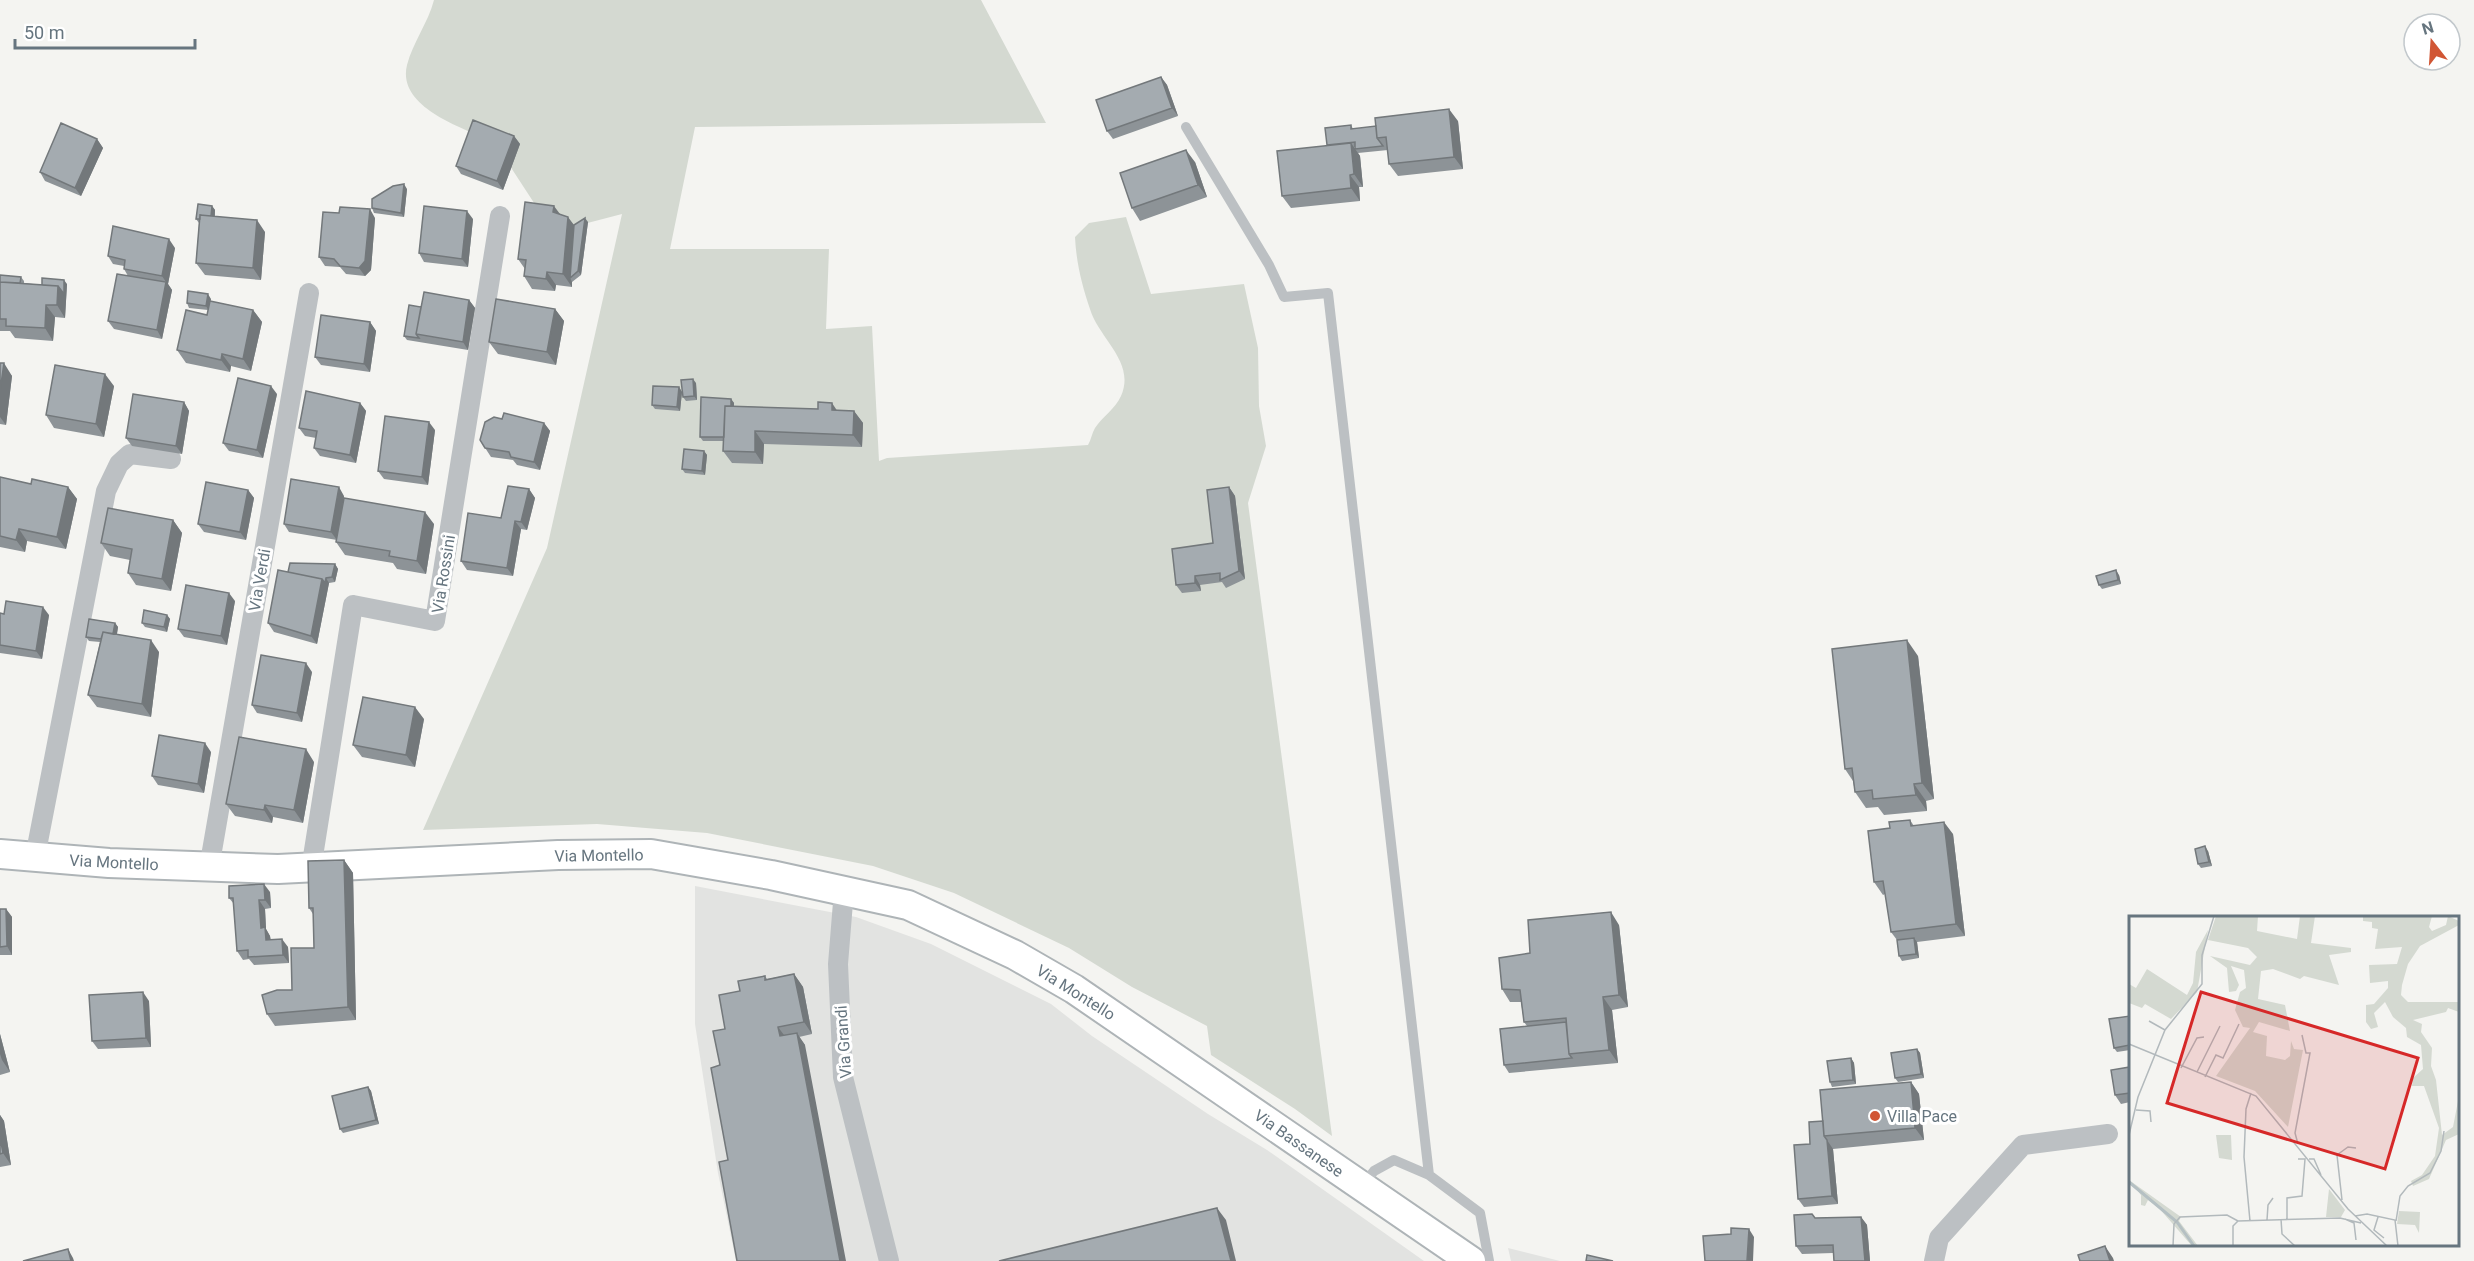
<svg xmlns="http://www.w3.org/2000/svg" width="2474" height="1261" viewBox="0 0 2474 1261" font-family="Roboto,sans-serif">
	<rect width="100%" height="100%" fill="#f4f4f1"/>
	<path fill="#e2e3e1" d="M695,886L856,917L931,944L1051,1004L1092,1036L1208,1114L1267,1150L1424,1261H736L718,1173L695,1024Z
		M1508,1248L1560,1261H1511Z"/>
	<path fill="#d4d9d1" d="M434,0H981L1046,123L695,127L670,249H829L826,329L872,326L879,461L887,458L1088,445C1091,440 1092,433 1095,428C1102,417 1116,408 1121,396C1136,362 1099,339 1090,309C1082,286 1076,261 1075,237L1089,223L1126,217L1151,294L1244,284L1258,348L1259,406L1266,446L1248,503L1332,1136L1295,1109L1211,1055L1207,1026L1132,987L1069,948L954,893L873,866L707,833L597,824L423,830L547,548L622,214L553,232L491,137L486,139C458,126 397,106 407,65C413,42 428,23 434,0Z"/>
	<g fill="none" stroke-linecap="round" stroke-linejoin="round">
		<g stroke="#aeb4b7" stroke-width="32">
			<path id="secondary" d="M0,854L109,863L278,869L558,855L651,854L771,875L908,905L1015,955L1074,989L1471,1261"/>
		</g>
		<path stroke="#bcc0c3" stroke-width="10" d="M1186,127L1269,265L1284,297L1328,293L1429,1175L1480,1213L1489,1261
			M1363,1185L1374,1171L1394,1160L1429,1175"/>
		<path stroke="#bcc0c3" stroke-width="20" d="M35,857L106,491L119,464L130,454L171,459
			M209,868L309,293
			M311,869L353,605L435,621L500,216
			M844,890L838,964L843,1077L889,1261
			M1934,1261L1939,1238L2023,1145L2108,1134"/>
		<use href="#secondary" stroke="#fff" stroke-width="28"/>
	</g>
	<path fill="#8d9397" d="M1161,77L1167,85L1178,116L1113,139L1107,131Z
		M1458,121L1463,169L1398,176L1389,164L1388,150L1358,153L1355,149V147H1354L1360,156L1363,187H1359L1360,201L1291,208L1282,196L1327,146L1351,125L1353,129Z
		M514,136L520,144L503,190L461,174L456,166Z
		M97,139L103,148L81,196L45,181L40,172Z
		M1195,162L1207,197L1140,221L1132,208Z
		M407,189L404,217L374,213L372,208Z
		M212,206L215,210V216L265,232L261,280L205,275L196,263L199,223L196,219Z
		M560,214L574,225L588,222L581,275L572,282V287L556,285L555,291L532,289L524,276L525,269L518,259Z
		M375,218L371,270L365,276L346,274L340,267L325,266L319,257Z
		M473,219L468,267L424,262L419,253Z
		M175,248L168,284L172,290L162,339L114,329L108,321L128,276L124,269V266L113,264L108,256Z
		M0,275L21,277L24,281V283L42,285L67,284L65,318L55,317L53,341L15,338L10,331H0Z
		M211,299L210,301L253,310L262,322L251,371L231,366L230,372L186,363L177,350L207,315L208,310L189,308L187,303Z
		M469,300L475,308L468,350L407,340L404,336L421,307Z
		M555,309L564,321L556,365L498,354L489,342Z
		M370,322L376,331L370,372L321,365L315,357Z
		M0,363L12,376L6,425L0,424Z
		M696,383L697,400L686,401L683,397Z
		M114,386L104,437L54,428L46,415Z
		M679,387L682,392L680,411L655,409L652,405Z
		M277,394L263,458L229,451L223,443Z
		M731,399L734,403V406L854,411L863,423L862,447L764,444L763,464L732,463L723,451V441H703L700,437Z
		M184,402L189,411L182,454L132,446L126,438Z
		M360,403L366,411L356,463L320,456L314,448L316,438L305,436L299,428Z
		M502,419L544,423L550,431L540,470L517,465L513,460L491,457L480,440Z
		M435,430L428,485L384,479L378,471Z
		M704,451L707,455L705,475L685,473L682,469Z
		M0,477L31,484L68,487L77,499L66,549L27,541L25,552L0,547Z
		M1229,487L1235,496L1245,579L1226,588L1222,582L1200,585L1201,591L1182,593L1176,585L1213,543Z
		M529,489L535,498L527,530L521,529L513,576L467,570L461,561Z
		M248,490L254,498L246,540L204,532L198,524Z
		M344,496V498L434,524L426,574L397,569L393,563L345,555L336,542L337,540L289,532L284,524Z
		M173,520L182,533L171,591L136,585L128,573L130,560L110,556L101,543Z
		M335,564L338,569L335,582L329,583L317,644L274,632L268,623L288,572Z
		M2119,575L2121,584L2102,589L2099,585Z
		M235,601L227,645L184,637L178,629Z
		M0,613L49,615L42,659L0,653Z
		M167,615L170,619L167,632L145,627L142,623Z
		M115,623L118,627L117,634L159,652L151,717L97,707L88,695L100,642L89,641L86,637Z
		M1918,656L1934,799L1926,801L1927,811L1884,815L1878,807L1866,808L1855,792L1853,781L1845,769Z
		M312,672L302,722L257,713L252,705Z
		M424,719L415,767L362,757L353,745Z
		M211,752L204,793L158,785L152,776Z
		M314,762L303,823L273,817L272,823L235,816L226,804Z
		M1910,820L1914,826L1953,834L1965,936L1917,942L1919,958L1902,961L1899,956L1897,940L1891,932L1885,894L1883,895L1874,882L1890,828Z
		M2208,851L2212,866L2201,868L2198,864Z
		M344,860L353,873L356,1020L275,1026L267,1014L292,990L314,948L313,914L309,908Z
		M270,892L271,908L265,909L266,929L270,936L271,940L288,947L289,963L254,965L249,959L243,960L237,951L234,904L229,898Z
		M0,909H6L12,917V955H0Z
		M1619,925L1628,1007L1612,1010L1618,1063L1509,1073L1504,1065L1527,1026L1524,1022L1521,1002H1510L1502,989L1530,953Z
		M794,974L803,987L812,1034L799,1037L805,1045L728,1160L725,1029L740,991L765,976L767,979Z
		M149,1001L151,1047L98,1049L92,1041Z
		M2130,1016V1050L2117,1052L2114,1048Z
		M0,1034L10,1072L0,1075Z
		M1917,1049L1920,1053L1924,1078L1898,1082L1895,1078Z
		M1851,1058L1854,1063L1856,1084L1832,1087L1830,1082Z
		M2130,1067V1102L2121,1104L2115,1095Z
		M1911,1082L1919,1094L1924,1140L1833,1149L1838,1204L1804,1207L1798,1199L1810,1144L1823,1121Z
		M368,1087L371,1091L379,1124L343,1133L340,1129Z
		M0,1115L4,1121L11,1165L0,1167Z
		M1861,1217L1867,1225L1870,1261H1834L1833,1253L1802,1254L1796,1246L1815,1218Z"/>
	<path fill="#73787b" d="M1161,77L1167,85L1178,116L1172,108Z
		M1449,109L1458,121L1463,169L1454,157Z
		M514,136L520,144L503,190L497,181Z
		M97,139L103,148L81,196L75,188Z
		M1351,143L1360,156L1363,187L1354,174Z
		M1186,150L1195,162L1207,197L1198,185Z
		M1350,175L1359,187L1360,201L1351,188Z
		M404,184L407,189L404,217L401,213Z
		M212,206L215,210L214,225L211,220Z
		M554,206L563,218L553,212Z
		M370,209L375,218L371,270L365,276L359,268Z
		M467,211L473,219L468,267L462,259Z
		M568,217L577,229L570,278L572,282V287L563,274Z
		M585,218L588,222L581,275L578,271Z
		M257,220L265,232L261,280L253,268Z
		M169,239L175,248L168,284L172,290L162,339L157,330L166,282L162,276Z
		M547,272L556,285L555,291L546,279Z
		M64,280L67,284L65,318L57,305L58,286Z
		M208,294L211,299L209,311L206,306Z
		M469,300L475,308L468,350L463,342Z
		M46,305L55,317L53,341L45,328Z
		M555,309L564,321L556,365L547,352Z
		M253,310L262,322L251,371L243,359Z
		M370,322L376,331L370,372L364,364Z
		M222,354L231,366L230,372L221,360Z
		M4,363L12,376L6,425L0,417V391Z
		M105,374L114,386L104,437L96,424Z
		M693,379L696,383L697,400L694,396Z
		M271,386L277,394L263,458L257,450Z
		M679,387L682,392L680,411L677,407Z
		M731,399L734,403L733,441L730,437Z
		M184,402L189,411L182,454L176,446Z
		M360,403L366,411L356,463L350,455Z
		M832,403L840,415L832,410Z
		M854,411L863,423L862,447L853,435Z
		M429,422L435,430L428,485L422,477Z
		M544,423L550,431L540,470L534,462Z
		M755,431L764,444L763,464L755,452Z
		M704,451L707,455L705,475L702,471Z
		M68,487L77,499L66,549L57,537Z
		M339,487L344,496L337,540L331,532Z
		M1229,487L1235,496L1245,579L1239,571Z
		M529,489L535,498L527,530L521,522Z
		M248,490L254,498L246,540L240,532Z
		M425,512L434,524L426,574L417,561Z
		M173,520L182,533L171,591L162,579Z
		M515,521L521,529L513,576L507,568Z
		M19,529L27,541L25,552L16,540Z
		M335,564L338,569L335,582L332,577Z
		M2116,570L2119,575L2121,584L2118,580Z
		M1195,576L1200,585L1201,591L1195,583Z
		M326,578L329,583L317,644L311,636L322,579Z
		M229,593L235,601L227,645L221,636Z
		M43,607L49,615L42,659L36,651Z
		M167,615L170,619L167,632L164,627Z
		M115,623L118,627L115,645L112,640Z
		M151,640L159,652L151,717L142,704Z
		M1907,640L1918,656L1934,799L1922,783Z
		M306,663L312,672L302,722L297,713Z
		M415,707L424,719L415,767L406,755Z
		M205,743L211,752L204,793L198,784Z
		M306,749L314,762L303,823L294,810Z
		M1914,784L1926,801L1927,811L1916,795Z
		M265,805L273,817L272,823L264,810Z
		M1944,822L1953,834L1965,936L1956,924Z
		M2205,846L2208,851L2212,866L2209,862Z
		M344,860L353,873L356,1020L348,1007Z
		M264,884L270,892L271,908L265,900Z
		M259,900L265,909L266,929L270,936L271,948L266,940L261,928Z
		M6,909L12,917V955L7,946Z
		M1611,912L1619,925L1628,1007L1619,995Z
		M1914,938L1917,942L1919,958L1916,954Z
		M282,939L288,947L289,963L283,955Z
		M794,974L803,987L812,1034L804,1022Z
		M143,992L149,1001L151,1047L146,1038Z
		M1603,997L1612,1010L1618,1063L1609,1050Z
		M778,1027L787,1039L780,1036Z
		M797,1033L805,1045L846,1261H840Z
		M0,1034L10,1072L2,1060L0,1054Z
		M1917,1049L1920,1053L1924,1078L1921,1074Z
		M1851,1058L1854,1063L1856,1084L1853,1080Z
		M1911,1082L1919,1094L1924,1140L1915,1128Z
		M368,1087L371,1091L379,1124L376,1120Z
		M0,1115L4,1121L11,1165L3,1153L0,1137Z
		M1827,1140L1833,1149L1838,1204L1832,1196Z
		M1217,1208L1226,1220L1236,1261H1231Z
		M1861,1217L1867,1225L1870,1261H1865Z
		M1749,1229L1754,1237L1753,1261H1747Z
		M2105,1246L2113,1258L2114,1261H2110Z
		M68,1249L73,1258L74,1261H71Z"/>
	<path fill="#a4abb0" stroke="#73787b" stroke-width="1.5" d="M1161,77L1172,108L1107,131L1096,100Z
		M1449,109L1454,157L1389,164L1386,137L1377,138L1375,118Z
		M473,120L514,136L497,181L456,166Z
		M61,123L97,139L75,188L40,172Z
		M1351,125V129L1376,126L1377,138L1383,146L1355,149V142L1327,145L1325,128Z
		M1351,143L1354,174L1350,175L1351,188L1282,196L1277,151Z
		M1186,150L1198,185L1132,208L1120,173Z
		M404,184L401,213L372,208V199L393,186Z
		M525,202L554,206L553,212L568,217L563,274L547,272L546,279L524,276L526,260L518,259Z
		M198,204L212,206L211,216L200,215V219H196Z
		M424,206L467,211L462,259L419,253Z
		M340,207L370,209L365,261L359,268L340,266L334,259L319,257L323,212L339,213Z
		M200,215L257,220L253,268L196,263Z
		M585,218L578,271L570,278L574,225Z
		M113,226L169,239L162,276L124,269L125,260L108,256Z
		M117,274L166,282L157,330L108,321Z
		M0,275L21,277L20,283L0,282Z
		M42,278L64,280V294L58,286L42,285Z
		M0,282L58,286L57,305H46L45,328L6,326V319H0Z
		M188,291L208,294L206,306L187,303Z
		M424,292L469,300L463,342L416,334Z
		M496,299L555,309L547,352L489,342Z
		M210,301L253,310L243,359L222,354L221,360L177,350L186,310L207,315Z
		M409,305L421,307L416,334L419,338L404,336Z
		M321,315L370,322L364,364L315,357Z
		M0,363H4L0,391Z
		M55,365L105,374L96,424L46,415Z
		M238,378L271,386L257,450L223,443Z
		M693,379L694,396L683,397L681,380Z
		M653,386L679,387L677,407L652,405Z
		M306,391L360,403L350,455L314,448L317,431L299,428Z
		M133,394L184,402L176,446L126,438Z
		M701,397L731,399V406H725L724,437H700Z
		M818,402L832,403V410L854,411L853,435L755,431V452L723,451L725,406L818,409Z
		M504,413L544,423L534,462L511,457L509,452L485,448L480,440L485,422L494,417L502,419Z
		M385,416L429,422L422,477L378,471Z
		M684,449L704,451L702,471L682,469Z
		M0,477L31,484L32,479L68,487L57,537L19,529L16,540L0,536Z
		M291,479L339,487L331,532L284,524Z
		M206,482L248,490L240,532L198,524Z
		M508,486L529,489L521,522L515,521L507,568L461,561L468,513L501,518Z
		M1229,487L1239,571L1220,580V573L1195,576V583L1176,585L1172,549L1213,543L1207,490Z
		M344,498L425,512L417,561L389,556L390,551L336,542Z
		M108,508L173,520L162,579L128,573L132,549L101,543Z
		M290,563L335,564L332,577L326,578L325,583L322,579L288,572Z
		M278,570L322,579L311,636L268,623Z
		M2116,570L2118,580L2099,585L2096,576Z
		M186,585L229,593L221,636L178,629Z
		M6,601L43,607L36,651L0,645V613L4,614Z
		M144,610L167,615L164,627L142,623Z
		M89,619L115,623L113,634L103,632L101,639L86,637Z
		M103,632L151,640L142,704L88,695Z
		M1907,640L1922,783L1914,784L1916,795L1873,799L1872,790L1855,792L1852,768L1845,769L1832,649Z
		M261,655L306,663L297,713L252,705Z
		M363,697L415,707L406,755L353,745Z
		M159,735L205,743L198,784L152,776Z
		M239,737L306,749L294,810L265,805L264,810L226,804Z
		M1910,820L1911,826L1944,822L1956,924L1891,932L1883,881L1874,882L1868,831L1890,828L1889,822Z
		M2205,846L2209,862L2198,864L2195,849Z
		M344,860L348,1007L267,1014L262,995L277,990H292L291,948H314L313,908H309L308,861Z
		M264,884L265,900H259L261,928L265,927L266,940L282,939L283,955L248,957V950L237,951L233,898H229V886Z
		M0,909H6L7,946L0,947Z
		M1611,912L1619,995L1603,997L1609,1050L1569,1054L1566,1018L1524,1022L1520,990L1502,989L1499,958L1530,953L1528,920Z
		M1914,938L1916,954L1899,956L1897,940Z
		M794,974L804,1022L778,1027L780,1036L797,1033L840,1261H737L719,1162L728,1160L711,1068L720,1065L713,1031L725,1029L719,995L740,991L738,981L765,976V980Z
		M143,992L146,1038L92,1041L89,995Z
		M2130,1016V1045L2114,1048L2109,1019Z
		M1566,1022L1569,1054L1572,1058L1504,1065L1500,1029Z
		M1917,1049L1921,1074L1895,1078L1891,1053Z
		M1851,1058L1853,1080L1830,1082L1827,1061Z
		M2130,1067V1093L2115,1095L2111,1070Z
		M1911,1082L1915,1128L1824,1136L1820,1090Z
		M368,1087L376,1120L340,1129L332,1096Z
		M1823,1121L1824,1136L1827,1140L1832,1196L1798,1199L1794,1145L1810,1144L1809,1122Z
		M0,1137L3,1153L0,1154Z
		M1217,1208L1231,1261H999Z
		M1812,1214L1815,1218L1861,1217L1865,1261H1834L1833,1245L1796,1246L1794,1215Z
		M1731,1228L1749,1229L1747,1261H1705L1703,1236L1731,1234Z
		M2105,1246L2110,1261H2080L2078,1255Z
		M68,1249L71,1261H23Z
		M1587,1255L1613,1261H1586Z"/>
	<circle fill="#d15634" stroke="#fff" stroke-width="2" cx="1875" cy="1116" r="6"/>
	<g text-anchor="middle" stroke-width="6" stroke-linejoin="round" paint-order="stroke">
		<g font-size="16" fill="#66757f" stroke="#fff">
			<text transform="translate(443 574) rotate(-81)" y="6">Via Rossini</text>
			<text transform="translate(259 580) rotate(-80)" y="6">Via Verdi</text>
			<text transform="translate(599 855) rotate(-1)" y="6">Via Montello</text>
			<text transform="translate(114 862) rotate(3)" y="6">Via Montello</text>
			<text transform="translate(1076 992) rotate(32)" y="6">Via Montello</text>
			<text transform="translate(843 1042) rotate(-94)" y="6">Via Grandi</text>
			<text transform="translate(1299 1143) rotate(35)" y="6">Via Bassanese</text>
		</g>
		<g font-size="16" fill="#66757f" stroke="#fff" text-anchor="start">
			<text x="1887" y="1122">Villa Pace</text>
		</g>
	</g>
	<g transform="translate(2129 916)">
		<rect width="330" height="330" fill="#f4f4f1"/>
		<path d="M87,0H129L128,15L168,23L171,0H186L182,27L222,32V36L200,39L210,69L175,60L171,63L144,53L132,55L129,83L156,89L161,115L130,106L124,116L138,120L137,140L156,144L161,140L162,125L165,133L174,134L159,211L126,175L87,160L121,112L114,111L106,94L111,76L117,72L115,54L102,50L110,69L107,75L100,76L98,52L81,40L121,49L128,41L119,32L79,24ZM234,0H303L300,11L303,15L317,9L319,0L330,5V9L291,30L279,48L273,69L272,79L279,86H330V96L319,92L317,96L284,104L293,108L292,116L303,132L302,150L307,164L313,219L324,211L330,180V218L317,224L300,263L284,270L282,265L293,259L306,240L310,212L295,170H283L284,162L294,153L292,129L278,121L277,112L264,101L256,86L245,97L249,111L242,113L237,106V89L245,88L259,72V65L241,67L240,49L268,48L273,31L246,33L249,13L243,12V6L234,5ZM79,14L68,76L42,103L16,88L13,92L0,87V68L7,72L18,53L58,79L64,67L67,36ZM87,219H102L103,244L90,242ZM0,264L52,301L50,305L69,330H63L29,291L19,284L16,290L12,289V279ZM200,273L216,294L212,301H197ZM270,295L291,296L290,317L286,309L268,308Z" fill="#d4d9d1"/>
		<path fill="none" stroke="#b5c0c3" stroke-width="3" d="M0,266L48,306L65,330"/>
		<path fill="none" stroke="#b2b9bc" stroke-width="1.5" d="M20,105L36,114M0,128L127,180L219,293L258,330M52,152L68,122L75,121M68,156L91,110M76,161L87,139L94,142L110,108M7,194L21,195L22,206M0,219L9,181L36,114L73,68V39L85,0M169,228L166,217L181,137H177L173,119M180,243H185L192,259M213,284L208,239L219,231L227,232M226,300L238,298L266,304L269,330M249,301L245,314L255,322M152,303L153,318L166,330M158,303V282L173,280L176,243H169M216,303L225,307L227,324M138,304L139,289L144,282M121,305L115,241L117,193L122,177M267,305L271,280L279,270L301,257L312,235L315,215M44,330L45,308L51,301L98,299L109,305M104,330V310L109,305L211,302L232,307"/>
		<path fill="#d62828" fill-opacity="0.15" stroke="#d62828" stroke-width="3" d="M72,76L289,142L256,253L38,187Z"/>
		<rect width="330" height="330" fill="none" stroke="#66757f" stroke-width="3"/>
	</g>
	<g transform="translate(2432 42) rotate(343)"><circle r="28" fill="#ffffff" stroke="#c2c8cc" stroke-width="1.5"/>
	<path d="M0-4.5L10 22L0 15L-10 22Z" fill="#d15634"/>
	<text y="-9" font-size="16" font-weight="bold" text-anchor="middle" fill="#66757f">N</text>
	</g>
	<path d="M15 39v9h180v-9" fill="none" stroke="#66757f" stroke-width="3"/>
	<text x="24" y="39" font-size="18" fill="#66757f" stroke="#ffffff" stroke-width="4.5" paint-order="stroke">50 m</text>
</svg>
